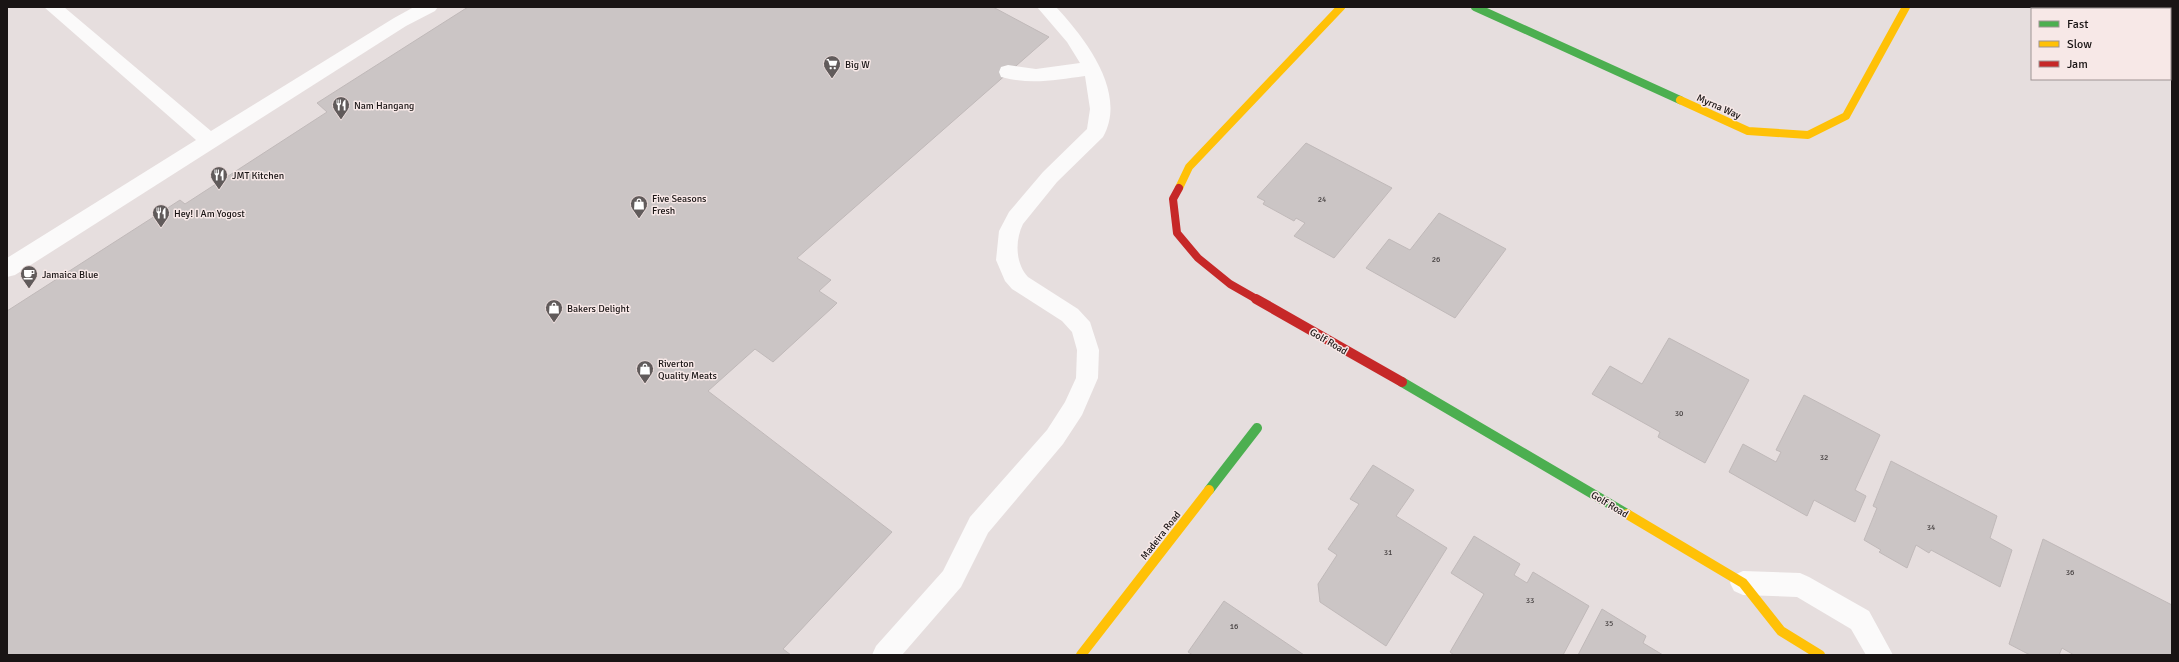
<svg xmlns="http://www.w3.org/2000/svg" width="2179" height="662" viewBox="0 0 2179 662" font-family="Signika,sans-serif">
	<rect width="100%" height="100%" fill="#e6dede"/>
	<path fill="#cbc5c5" stroke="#c0b9b9" d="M468,7H993L1049,37L797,258L831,280L819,291L837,303L833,307L773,362L755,349L708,391L892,532L783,649L791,655H7V311L180,200L185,204L327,112L317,103Z
		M1306,143L1392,188L1334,258L1294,236L1305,223L1296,218L1294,221L1263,204L1265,201L1257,197Z
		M1439,213L1506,249L1455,318L1366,268L1389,239L1410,250Z
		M1669,338L1749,380L1705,463L1658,437L1660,432L1592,394L1610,366L1642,384Z
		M1804,395L1880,435L1855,490L1866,496L1855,522L1814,500L1807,516L1729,472L1743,444L1776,462L1781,452L1776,450Z
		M1891,461L1997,516L1990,538L2012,550L2000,587L1931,550L1929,553L1916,545L1907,568L1879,552L1881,550L1864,540L1877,508L1873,506Z
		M1373,465L1414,490L1396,516L1447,548L1386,646L1320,602L1318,584L1337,555L1328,549L1359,504L1350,499Z
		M1474,536L1520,564L1514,575L1527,583L1533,572L1589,606L1563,655H1454L1450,652L1484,594L1451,573Z
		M2043,539L2172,605V655H2074L2062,648L2059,655H2030L2009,644Z
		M1224,601L1304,655H1193L1188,652Z
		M1602,609L1646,636L1643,643L1663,655H1578Z"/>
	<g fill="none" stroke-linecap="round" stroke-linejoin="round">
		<path fill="#fbfafa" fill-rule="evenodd" d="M44,7H64L211,131L394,18L414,7H438L435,11L406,26L15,275L7,277V258L196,140Z
			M1037,7H1056C1085,38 1128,93 1103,137L1057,182L1023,224C1015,240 1015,263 1028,277L1078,309L1090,322L1099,350L1098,378L1082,415L1063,444L988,533L961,587L902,655H872L876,646L943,571L970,517L1047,430L1065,402L1076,378L1077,350L1072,332L1062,321L1012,289L1005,281L996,260L999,231L1009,212L1043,172L1087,129L1090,109L1085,76C1056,80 1030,85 1001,77L999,72L1001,67L1008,65L1036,69L1080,63L1067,42Z"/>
		<path fill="#fbfafa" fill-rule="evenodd" d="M1743,571L1800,573L1809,577L1869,611L1893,655H1866L1851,629L1797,597L1743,595L1734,591L1730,583L1734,575Z"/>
		<path stroke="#4caf50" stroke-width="8" d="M1475,7L1680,100"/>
		<path stroke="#4caf50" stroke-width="10" d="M1402,382L1627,514
			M1209,490L1257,428"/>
		<path stroke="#ffc107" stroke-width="8" d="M1680,100L1748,131L1808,135L1846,116L1906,7
			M1179,188L1189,167L1341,7"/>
		<path stroke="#ffc107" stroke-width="10" d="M1627,514L1743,583L1781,631L1820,655
			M1081,655L1209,490"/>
		<path stroke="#c62828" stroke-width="8" d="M1179,188L1173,199L1177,233L1198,258L1230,284L1258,300"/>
		<path stroke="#c62828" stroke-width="10" d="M1256,299L1402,382"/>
	</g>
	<defs>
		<g id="supermarket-pin" transform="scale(0.9)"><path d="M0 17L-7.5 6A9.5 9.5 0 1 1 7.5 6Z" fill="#615b5b" stroke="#f7e8e7"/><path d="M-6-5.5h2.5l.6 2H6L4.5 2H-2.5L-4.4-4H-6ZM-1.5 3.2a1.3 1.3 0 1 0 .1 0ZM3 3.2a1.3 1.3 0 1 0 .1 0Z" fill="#fff"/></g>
		<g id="restaurant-pin" transform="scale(0.9)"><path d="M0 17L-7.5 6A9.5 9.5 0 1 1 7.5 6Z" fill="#615b5b" stroke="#f7e8e7"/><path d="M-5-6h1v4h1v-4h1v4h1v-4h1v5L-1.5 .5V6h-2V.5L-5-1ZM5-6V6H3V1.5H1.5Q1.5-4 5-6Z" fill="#fff"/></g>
		<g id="shop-pin" transform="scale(0.9)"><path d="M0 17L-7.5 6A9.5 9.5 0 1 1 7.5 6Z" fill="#615b5b" stroke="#f7e8e7"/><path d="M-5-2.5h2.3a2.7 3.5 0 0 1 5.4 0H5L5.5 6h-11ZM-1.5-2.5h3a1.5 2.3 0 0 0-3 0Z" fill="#fff"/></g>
		<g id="cafe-pin" transform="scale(0.9)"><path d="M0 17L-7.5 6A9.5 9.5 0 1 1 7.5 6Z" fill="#615b5b" stroke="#f7e8e7"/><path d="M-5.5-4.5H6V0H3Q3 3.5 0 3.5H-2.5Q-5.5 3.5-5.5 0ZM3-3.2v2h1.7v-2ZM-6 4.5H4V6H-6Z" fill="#fff"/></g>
	</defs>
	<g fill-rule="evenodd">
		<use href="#supermarket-pin" x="832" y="64"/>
		<use href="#restaurant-pin" x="341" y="105"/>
		<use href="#restaurant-pin" x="219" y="175"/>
		<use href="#shop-pin" x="639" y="204"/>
		<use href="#restaurant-pin" x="161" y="213"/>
		<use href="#cafe-pin" x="29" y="274"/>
		<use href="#shop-pin" x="554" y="308"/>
		<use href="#shop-pin" x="645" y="369"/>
	</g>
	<g text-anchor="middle" stroke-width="3" stroke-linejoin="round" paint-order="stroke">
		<g font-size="8" fill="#464141">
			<text x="1322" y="202">24</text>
			<text x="1436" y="262">26</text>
			<text x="1679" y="416">30</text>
			<text x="1824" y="460">32</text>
			<text x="1931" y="530">34</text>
			<text x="1388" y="555">31</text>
			<text x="2070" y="575">36</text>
			<text x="1530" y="603">33</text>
			<text x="1609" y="626">35</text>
			<text x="1234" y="629">16</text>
		</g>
		<g font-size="10" fill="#191414" stroke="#f7e8e7" text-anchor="start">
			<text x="845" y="68">Big W</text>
			<text x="354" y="109">Nam Hangang</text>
			<text x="232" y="179">JMT Kitchen</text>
			<text x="652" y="202">Five Seasons<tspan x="652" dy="12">Fresh</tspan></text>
			<text x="174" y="217">Hey! I Am Yogost</text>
			<text x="42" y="278">Jamaica Blue</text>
			<text x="567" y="312">Bakers Delight</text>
			<text x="658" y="367">Riverton<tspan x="658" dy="12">Quality Meats</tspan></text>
		</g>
		<g font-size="10" fill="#191414" stroke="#f7e8e7">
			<text transform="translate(1719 106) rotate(24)" y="4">Myrna Way</text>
			<text transform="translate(1329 341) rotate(30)" y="4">Golf Road</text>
			<text transform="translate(1610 504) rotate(31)" y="4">Golf Road</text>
			<text transform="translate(1160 535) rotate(-52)" y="4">Madeira Road</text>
		</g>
	</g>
	<rect width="2179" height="662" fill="none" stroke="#191414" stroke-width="16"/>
	<rect x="2031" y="8" width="140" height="72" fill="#f7e8e7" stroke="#9e9393"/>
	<rect x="2039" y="21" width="20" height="6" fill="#4caf50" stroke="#9e9393"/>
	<text x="2067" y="28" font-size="12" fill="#191414">Fast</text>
	<rect x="2039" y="41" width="20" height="6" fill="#ffc107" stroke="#9e9393"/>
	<text x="2067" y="48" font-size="12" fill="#191414">Slow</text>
	<rect x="2039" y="61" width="20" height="6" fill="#c62828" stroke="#9e9393"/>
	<text x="2067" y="68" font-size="12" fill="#191414">Jam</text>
</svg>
